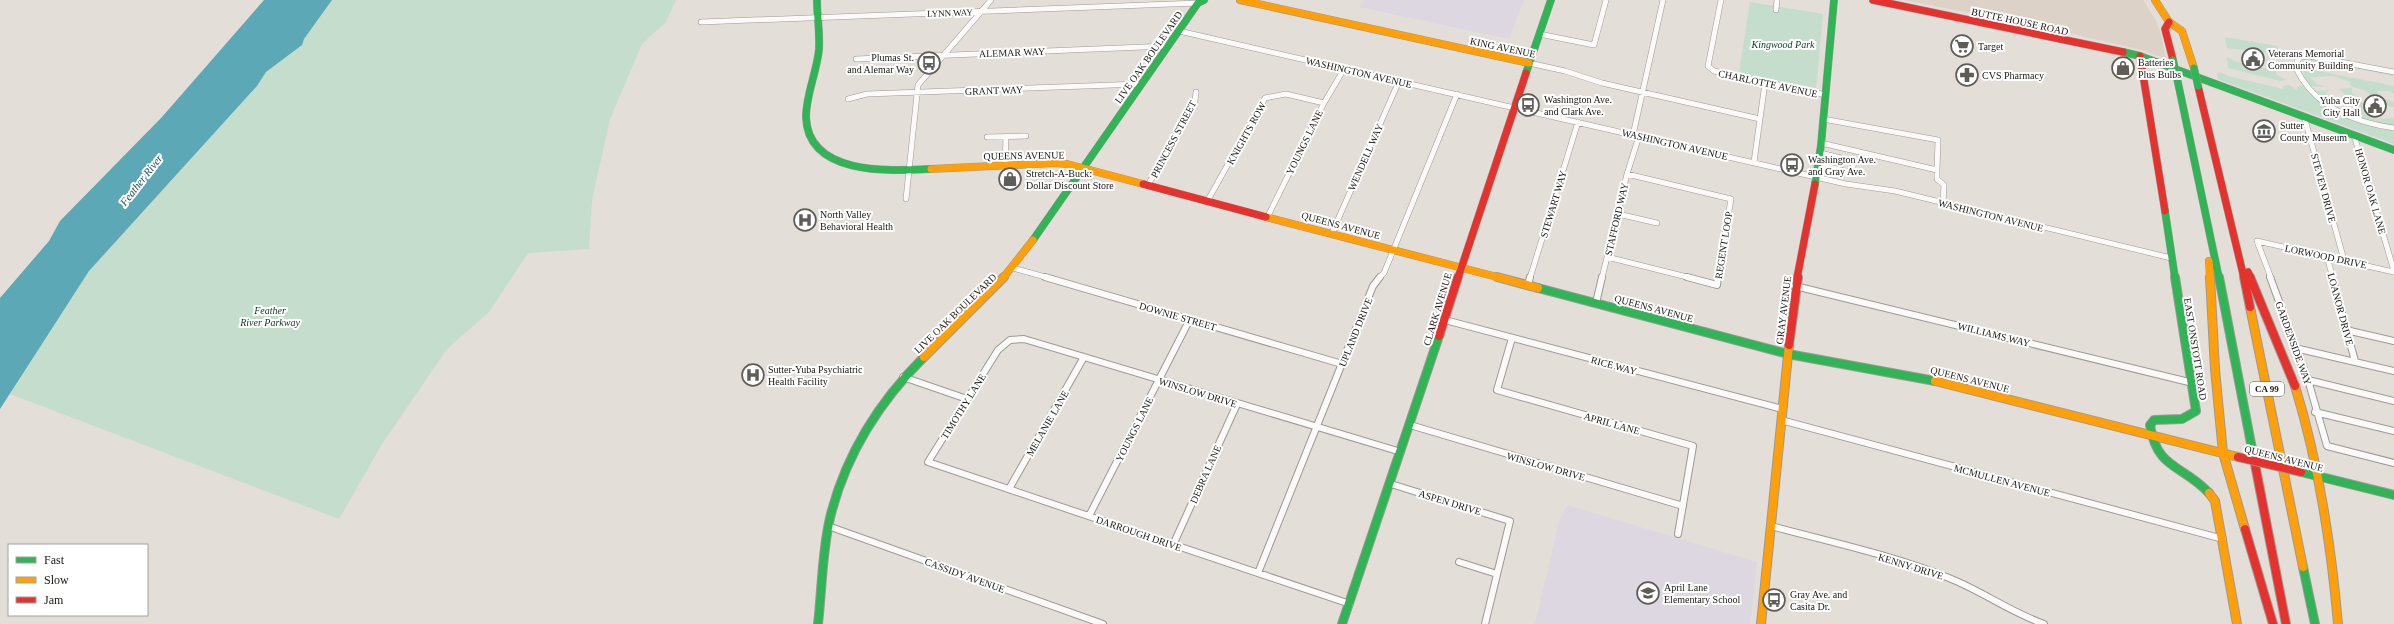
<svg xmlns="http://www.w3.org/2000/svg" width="2394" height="624" viewBox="0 0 2394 624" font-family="Georgia,serif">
	<rect width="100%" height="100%" fill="#e3ded8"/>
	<path fill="#ddd2c7" d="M1904,0H2143L2155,19L2161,34L2166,59L2142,50L2050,29Z"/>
	<path fill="#ddd7e1" d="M1364,0H1524L1509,39L1360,7Z
		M1567,505L1757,562L1750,624H1535L1559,522Z"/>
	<path fill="#c4ddcc" d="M332,0H676L666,22L642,44L610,119L592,200L589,249L528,253L489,312L447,349L382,444L339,519L10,394L35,352L89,271L257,86L266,72L304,39Z
		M1750,2L1823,14L1816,88L1739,73Z
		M2225,37L2277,46L2278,49L2272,51L2270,60L2267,53L2227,48Z
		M2227,57L2238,62L2269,69L2270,62L2272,63L2277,75L2286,80L2280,81L2228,68Z
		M2319,60L2394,74V76L2323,62L2308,64L2309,69L2394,86V94L2389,91H2378L2377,96L2394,102V107L2381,105L2366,91L2350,86V82L2333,76L2310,77L2317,84L2324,87L2311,86L2306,80L2301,66L2306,61Z
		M2220,72L2228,76L2283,89V86L2289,85L2297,90V86H2303C2326,113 2361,125 2394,131V144L2218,79L2217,73Z
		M2352,88V93L2374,113L2365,114L2377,119L2394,118V126L2360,118L2359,112L2355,108H2360L2339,89Z
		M2328,90L2330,91L2325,92L2338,104L2334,105L2344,110L2350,109L2352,114L2333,105L2316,91Z"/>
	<path fill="#5ca8b6" d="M264,0H332L304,39L302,45L266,72L257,86L89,271L0,409V298L49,241L60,221L162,117Z"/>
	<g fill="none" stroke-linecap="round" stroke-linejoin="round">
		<g stroke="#9d9995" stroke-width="6">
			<path id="street-far1" d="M1721,0L1708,66L1714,71L1826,95
				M1776,10L1777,0
				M701,22L1198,3
				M1179,31L1846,184L1895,191L2171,258
				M1539,34L1594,45L1606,0
				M856,59L1168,46
				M1529,63L1565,71L1602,83L1760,119
				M2394,72L2309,56L2300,57C2293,65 2297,71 2302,79C2322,110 2359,123 2394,128
				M848,99L867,94L1141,84
				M2304,116L2344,260
				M1633,135L1663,0
				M2354,135L2394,271
				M987,137L1026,136
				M1821,143L1937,170L1938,140L1823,119
				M1754,162L1765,83
				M1818,164L1852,173L1854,161L1820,153
				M1005,165L1006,137
				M1937,170V179L1944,185L1943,203
				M1627,174L1731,199L1718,278
				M1148,185L1195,101L1196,92
				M906,199L918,85L991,0
				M1208,200L1265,98L1286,94L1324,103
				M1618,214L1657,223
				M1268,216L1324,103L1344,69
				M1332,233L1399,81
				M2257,241L2271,278
				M2257,241L2394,272
				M1607,257L1691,278
				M2327,257L2333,278
				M1013,268L1049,278
				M1379,278L1384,273L1457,94
				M1530,278L1578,122
				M1602,278L1627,174L1639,136"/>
		</g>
		<g stroke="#9d9995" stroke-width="8">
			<path id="street" d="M1045,277L1342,364
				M1687,277L1717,285L1718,277
				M2270,277L2308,380L2327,446L2394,463
				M2332,277L2355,361
				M1528,285L1530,277
				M1795,286L2193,383
				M1596,303L1602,277
				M1445,320L1782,409
				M2346,330L2394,341
				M1512,338L1497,390L1693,446L1678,534
				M2295,348L2394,371
				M903,377L967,399
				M2308,380L2394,401
				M2315,412L2394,431
				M1781,420L2223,539
				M1410,425L1683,506
				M1391,484L1510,521L1485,624
				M1009,489L1084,357
				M1089,516L1190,319
				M828,526L1103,624
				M1771,526C1830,542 1892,555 1949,578C1982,591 2010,612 2044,624
				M1173,545L1237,404
				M1459,562L1497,574
				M1258,573L1373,286L1380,277
				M1350,604L928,462L998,350L1010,340L1024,339L1401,452"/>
		</g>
		<g stroke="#9d9995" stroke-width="8">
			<path id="fast-far1" d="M817,0C817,16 820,32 819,49C817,72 806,94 806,117C808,176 890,171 931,169
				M2123,52L2140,56L2394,150
				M1526,73L1551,0
				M2177,78L2219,278
				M1815,184L1821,145L1834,0
				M2165,211L2175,278
				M1033,240L1198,3L1204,0"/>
		</g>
		<g stroke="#9d9995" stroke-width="10">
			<path id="fast" d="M2175,277L2196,411L2182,419L2154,420L2150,425C2157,470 2182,464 2209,493
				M2219,277L2253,454
				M1538,288L1788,354L1935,381
				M2301,472L2394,495
				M2303,567L2315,624
				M818,624C822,589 822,552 830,518C845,456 879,402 924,357
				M1342,624L1439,336"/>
		</g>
		<g stroke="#9d9995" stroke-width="8">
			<path id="slow-far1" d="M1240,0L1529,63
				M2155,0L2169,22L2182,31L2194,68
				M931,169L1055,163L1067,164L1143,184
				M1266,217L1501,278
				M2209,261L2210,278
				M1003,278L1033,240"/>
		</g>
		<g stroke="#9d9995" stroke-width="10">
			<path id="slow" d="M1497,277L1538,288
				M2210,277L2215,369L2223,453L2245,529
				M2250,307L2303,567
				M924,357L1004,277
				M1935,381L2238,457
				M2295,386C2319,464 2331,543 2338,624
				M2209,493L2215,501L2237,624
				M1761,624L1789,345"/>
		</g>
		<g stroke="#9d9995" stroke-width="8">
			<path id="jam-far1" d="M1873,0L2123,52
				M2169,22L2165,29L2173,60
				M2140,56L2165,211
				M2198,86L2244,278
				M1143,184L1266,217
				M2248,272L2251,278
				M1458,278L1526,73
				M1797,278L1815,184"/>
		</g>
		<g stroke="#9d9995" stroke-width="10">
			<path id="jam" d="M2244,277L2250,307
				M2250,277L2295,386
				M1439,336L1458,277
				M1789,345L1798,277
				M2253,454L2286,624
				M2245,529L2273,624"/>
		</g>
		<use href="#street-far1" stroke="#fbfaf9" stroke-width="5"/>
		<use href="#street" stroke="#fbfaf9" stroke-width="6"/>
		<use href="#fast-far1" stroke="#30b455" stroke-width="7"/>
		<use href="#fast" stroke="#30b455" stroke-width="8"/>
		<use href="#slow-far1" stroke="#ff9f0a" stroke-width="7"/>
		<use href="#slow" stroke="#ff9f0a" stroke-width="8"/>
		<use href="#jam-far1" stroke="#e5322d" stroke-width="7"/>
		<use href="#jam" stroke="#e5322d" stroke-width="8"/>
		<g stroke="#9d9995" stroke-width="8" stroke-linecap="butt">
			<path id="fast-bridge" d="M2173,60L2177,78
				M2194,68L2198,86"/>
		</g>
		<g stroke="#9d9995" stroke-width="10" stroke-linecap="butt">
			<path id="jam-bridge" d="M2238,457L2301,472"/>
		</g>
		<use href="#fast-bridge" stroke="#30b455" stroke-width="7"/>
		<use href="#jam-bridge" stroke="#e5322d" stroke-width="8"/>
	</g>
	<defs>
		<g id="supermarket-ring" transform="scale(1.15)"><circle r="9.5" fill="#fff" stroke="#605d58" stroke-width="1.5"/><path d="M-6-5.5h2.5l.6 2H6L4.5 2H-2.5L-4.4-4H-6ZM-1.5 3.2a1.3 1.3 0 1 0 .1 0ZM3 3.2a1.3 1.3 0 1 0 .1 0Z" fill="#605d58"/></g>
		<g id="civic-ring" transform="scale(1.15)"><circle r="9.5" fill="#fff" stroke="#605d58" stroke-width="1.5"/><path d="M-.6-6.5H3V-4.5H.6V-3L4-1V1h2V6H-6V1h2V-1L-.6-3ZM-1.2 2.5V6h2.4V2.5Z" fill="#605d58"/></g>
		<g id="bus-ring" transform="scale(1.15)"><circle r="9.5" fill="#fff" stroke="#605d58" stroke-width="1.5"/><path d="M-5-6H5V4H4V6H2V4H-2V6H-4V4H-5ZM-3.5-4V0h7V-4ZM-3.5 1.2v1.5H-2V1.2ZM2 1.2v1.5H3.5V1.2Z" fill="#605d58"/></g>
		<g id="shop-ring" transform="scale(1.15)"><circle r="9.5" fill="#fff" stroke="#605d58" stroke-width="1.5"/><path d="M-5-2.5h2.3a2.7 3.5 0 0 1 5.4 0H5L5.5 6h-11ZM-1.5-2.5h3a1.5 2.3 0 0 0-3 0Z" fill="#605d58"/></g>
		<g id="pharmacy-ring" transform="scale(1.15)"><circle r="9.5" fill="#fff" stroke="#605d58" stroke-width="1.5"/><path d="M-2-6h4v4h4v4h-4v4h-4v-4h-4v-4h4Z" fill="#605d58"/></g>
		<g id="museum-ring" transform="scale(1.15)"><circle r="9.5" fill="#fff" stroke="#605d58" stroke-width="1.5"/><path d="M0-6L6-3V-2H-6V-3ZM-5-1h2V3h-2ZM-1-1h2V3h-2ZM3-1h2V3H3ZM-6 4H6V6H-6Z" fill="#605d58"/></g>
		<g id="hospital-ring" transform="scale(1.15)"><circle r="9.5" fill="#fff" stroke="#605d58" stroke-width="1.5"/><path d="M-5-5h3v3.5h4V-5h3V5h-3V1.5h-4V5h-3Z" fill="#605d58"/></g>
		<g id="school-ring" transform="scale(1.15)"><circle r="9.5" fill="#fff" stroke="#605d58" stroke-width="1.5"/><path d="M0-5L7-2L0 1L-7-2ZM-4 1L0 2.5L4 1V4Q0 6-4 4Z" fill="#605d58"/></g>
	</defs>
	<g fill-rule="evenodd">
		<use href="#supermarket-ring" x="1962" y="46"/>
		<use href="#civic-ring" x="2253" y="59"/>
		<use href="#bus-ring" x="929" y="63"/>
		<use href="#shop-ring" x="2123" y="68"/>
		<use href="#pharmacy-ring" x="1967" y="75"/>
		<use href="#bus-ring" x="1528" y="105"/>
		<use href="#civic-ring" x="2375" y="106"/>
		<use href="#museum-ring" x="2264" y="131"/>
		<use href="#bus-ring" x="1792" y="165"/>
		<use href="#shop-ring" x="1010" y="179"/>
		<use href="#hospital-ring" x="805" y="220"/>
		<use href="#hospital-ring" x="753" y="375"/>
		<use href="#school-ring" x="1648" y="593"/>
		<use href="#bus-ring" x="1774" y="600"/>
	</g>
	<g text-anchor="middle" stroke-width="4" stroke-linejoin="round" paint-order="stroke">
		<g font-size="9" fill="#1a1713" stroke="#fff">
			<text transform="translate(950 13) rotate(-2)" y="3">LYNN WAY</text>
		</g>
		<rect fill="#fff" stroke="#5f5d5a" stroke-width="1" x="2250" y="382" width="34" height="14" rx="3"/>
		<g font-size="9" font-weight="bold" fill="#1a1713">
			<text x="2267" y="392">CA 99</text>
		</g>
		<g font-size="10" fill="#1a1713" stroke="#fff">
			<text transform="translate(2020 21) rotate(12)" y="4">BUTTE HOUSE ROAD</text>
			<text transform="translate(1503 47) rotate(12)" y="4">KING AVENUE</text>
			<text transform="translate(1012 52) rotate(-2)" y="4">ALEMAR WAY</text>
			<text transform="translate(1148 57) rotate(-55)" y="4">LIVE OAK BOULEVARD</text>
			<text transform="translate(1359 72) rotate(13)" y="4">WASHINGTON AVENUE</text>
			<text transform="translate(1768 83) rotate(12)" y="4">CHARLOTTE AVENUE</text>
			<text transform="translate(994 90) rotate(-2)" y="4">GRANT WAY</text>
			<text transform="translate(1246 133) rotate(-61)" y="4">KNIGHTS ROW</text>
			<text transform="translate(1173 139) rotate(-62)" y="4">PRINCESS STREET</text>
			<text transform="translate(1304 142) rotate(-64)" y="4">YOUNGS LANE</text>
			<text transform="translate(1675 144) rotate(13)" y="4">WASHINGTON AVENUE</text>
			<text transform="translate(1024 155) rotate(-1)" y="4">QUEENS AVENUE</text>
			<text transform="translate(1365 157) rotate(-66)" y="4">WENDELL WAY</text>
			<text transform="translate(2324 188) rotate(75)" y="4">STEVEN DRIVE</text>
			<text transform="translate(2371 191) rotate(74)" y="4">HONOR OAK LANE</text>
			<text transform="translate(1553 204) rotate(-73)" y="4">STEWART WAY</text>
			<text transform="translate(1991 215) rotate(14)" y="4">WASHINGTON AVENUE</text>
			<text transform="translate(1616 219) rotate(-77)" y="4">STAFFORD WAY</text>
			<text transform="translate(1341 225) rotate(15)" y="4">QUEENS AVENUE</text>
			<text transform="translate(1723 245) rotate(-81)" y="4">REGENT LOOP</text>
			<text transform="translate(2326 256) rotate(12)" y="4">LORWOOD DRIVE</text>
			<text transform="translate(1654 308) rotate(15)" y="4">QUEENS AVENUE</text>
			<text transform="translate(1437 309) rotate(-73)" y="4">CLARK AVENUE</text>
			<text transform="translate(2341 309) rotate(75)" y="4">LOANOR DRIVE</text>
			<text transform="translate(1783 310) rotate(-83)" y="4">GRAY AVENUE</text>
			<text transform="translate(955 313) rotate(-44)" y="4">LIVE OAK BOULEVARD</text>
			<text transform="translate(1178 316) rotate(16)" y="4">DOWNIE STREET</text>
			<text transform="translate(1355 332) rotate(-68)" y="4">UPLAND DRIVE</text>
			<text transform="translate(1994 334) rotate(14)" y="4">WILLIAMS WAY</text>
			<text transform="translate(2294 343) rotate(70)" y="4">GARDENSIDE WAY</text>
			<text transform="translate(2196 349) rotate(81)" y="4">EAST ONSTOTT ROAD</text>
			<text transform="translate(1614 365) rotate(15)" y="4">RICE WAY</text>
			<text transform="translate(1970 379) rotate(14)" y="4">QUEENS AVENUE</text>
			<text transform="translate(1198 392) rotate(17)" y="4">WINSLOW DRIVE</text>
			<text transform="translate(963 406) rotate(-58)" y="4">TIMOTHY LANE</text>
			<text transform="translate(1047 423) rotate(-60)" y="4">MELANIE LANE</text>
			<text transform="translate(1612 423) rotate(16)" y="4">APRIL LANE</text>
			<text transform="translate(1134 429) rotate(-63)" y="4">YOUNGS LANE</text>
			<text transform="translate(2284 458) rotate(14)" y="4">QUEENS AVENUE</text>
			<text transform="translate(1546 466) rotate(16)" y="4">WINSLOW DRIVE</text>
			<text transform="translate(1205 474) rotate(-66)" y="4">DEBRA LANE</text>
			<text transform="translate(2002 480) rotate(15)" y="4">MCMULLEN AVENUE</text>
			<text transform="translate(1450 502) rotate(17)" y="4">ASPEN DRIVE</text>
			<text transform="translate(1139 533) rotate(19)" y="4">DARROUGH DRIVE</text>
			<text transform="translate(1911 566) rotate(17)" y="4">KENNY DRIVE</text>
			<text transform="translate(965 575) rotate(20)" y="4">CASSIDY AVENUE</text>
		</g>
		<g font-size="10" font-style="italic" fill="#0e3322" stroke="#fff">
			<text x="1783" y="48">Kingwood Park</text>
			<text x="270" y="314">Feather<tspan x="270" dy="12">River Parkway</tspan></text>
		</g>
		<g font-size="10" fill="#1a1713" stroke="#fff" text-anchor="start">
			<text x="1978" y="50">Target</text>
			<text x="2268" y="57">Veterans Memorial<tspan x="2268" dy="12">Community Building</tspan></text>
			<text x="914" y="61" text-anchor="end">Plumas St.<tspan x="914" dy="12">and Alemar Way</tspan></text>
			<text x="2138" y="66">Batteries<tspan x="2138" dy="12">Plus Bulbs</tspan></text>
			<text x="1982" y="79">CVS Pharmacy</text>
			<text x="1544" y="103">Washington Ave.<tspan x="1544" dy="12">and Clark Ave.</tspan></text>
			<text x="2360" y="104" text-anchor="end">Yuba City<tspan x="2360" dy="12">City Hall</tspan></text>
			<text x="2280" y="129">Sutter<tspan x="2280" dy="12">County Museum</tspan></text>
			<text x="1808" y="163">Washington Ave.<tspan x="1808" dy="12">and Gray Ave.</tspan></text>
			<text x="1026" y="177">Stretch-A-Buck:<tspan x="1026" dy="12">Dollar Discount Store</tspan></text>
			<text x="820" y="218">North Valley<tspan x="820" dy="12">Behavioral Health</tspan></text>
			<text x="768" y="373">Sutter-Yuba Psychiatric<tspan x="768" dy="12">Health Facility</tspan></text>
			<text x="1664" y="591">April Lane<tspan x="1664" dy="12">Elementary School</tspan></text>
			<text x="1790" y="598">Gray Ave. and<tspan x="1790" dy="12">Casita Dr.</tspan></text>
		</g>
		<g font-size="11" font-style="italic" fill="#214e58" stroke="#fff">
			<text transform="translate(141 180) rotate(-52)" y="4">Feather River</text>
		</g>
	</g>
	<rect x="8" y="544" width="140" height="72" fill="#ffffff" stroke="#a3a2a1"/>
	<rect x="16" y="557" width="20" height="6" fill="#30b455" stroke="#a3a2a1"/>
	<text x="44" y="564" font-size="12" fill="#1a1713">Fast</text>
	<rect x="16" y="577" width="20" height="6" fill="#ff9f0a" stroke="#a3a2a1"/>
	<text x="44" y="584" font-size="12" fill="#1a1713">Slow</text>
	<rect x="16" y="597" width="20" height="6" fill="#e5322d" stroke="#a3a2a1"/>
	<text x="44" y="604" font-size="12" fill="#1a1713">Jam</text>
</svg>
